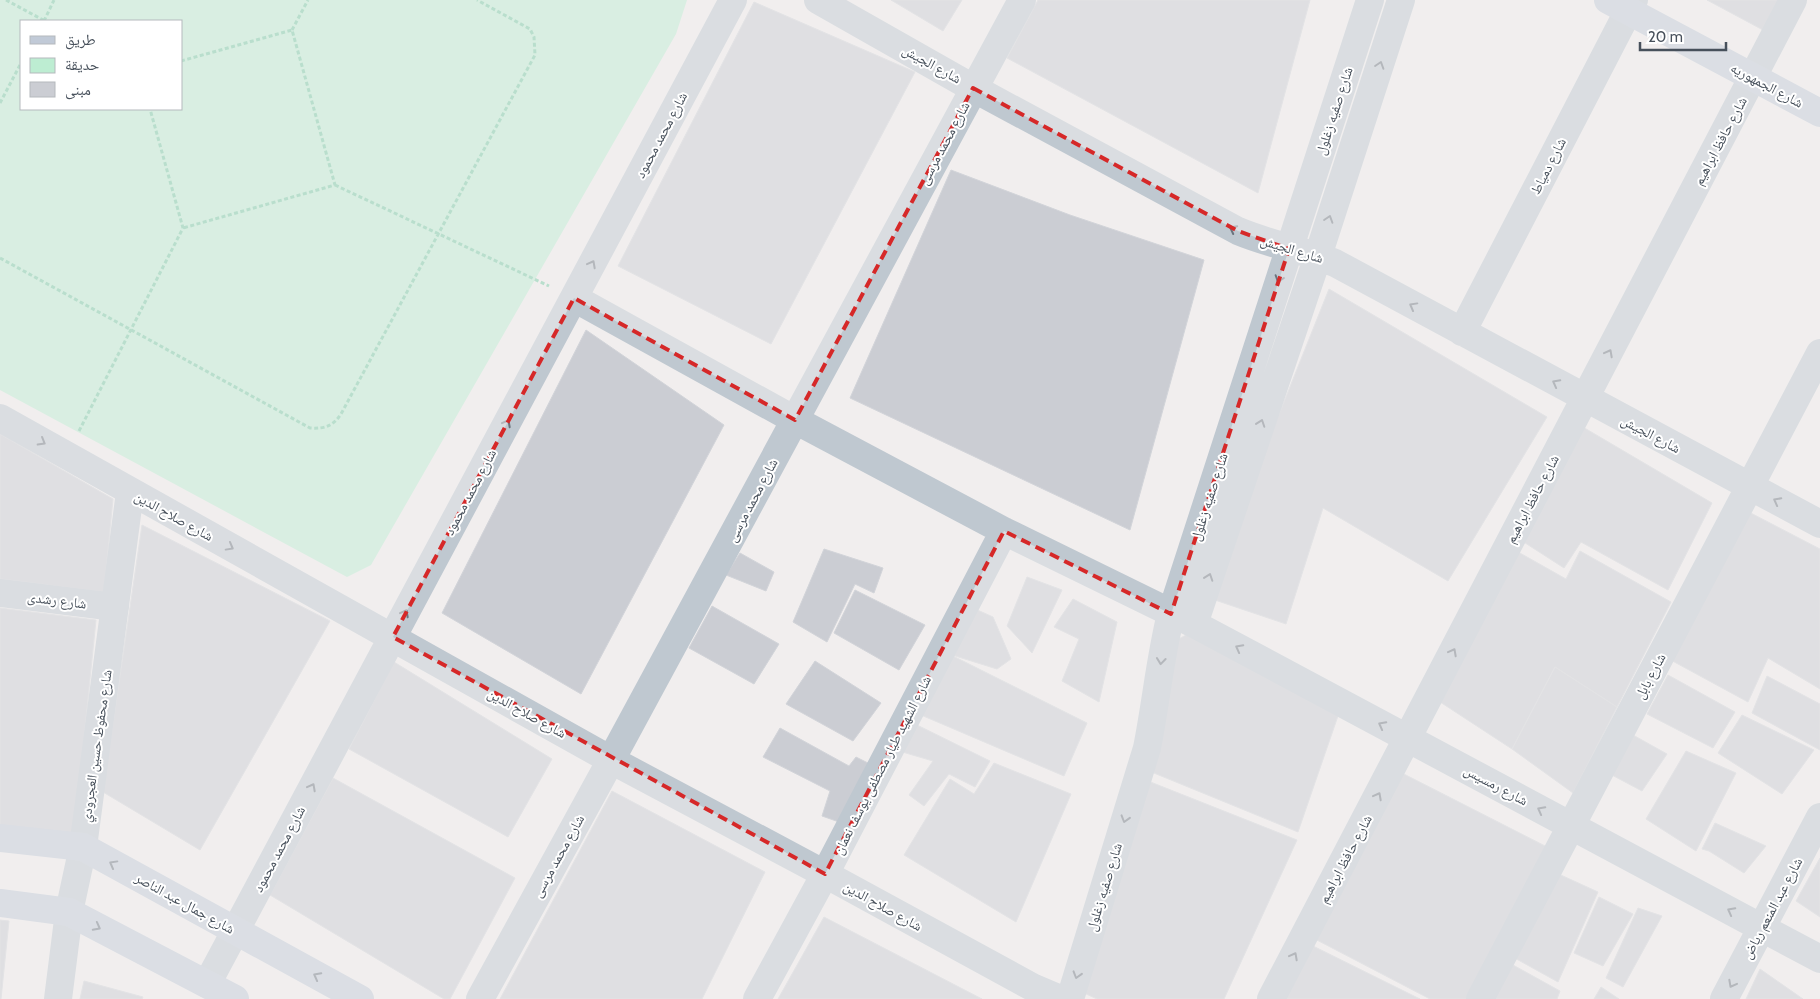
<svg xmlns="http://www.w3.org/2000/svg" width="1820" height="999" viewBox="0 0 1820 999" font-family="Cabin,'Noto Naskh Arabic',sans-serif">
	<rect width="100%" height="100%" fill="#f1eeee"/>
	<path fill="#bdedd2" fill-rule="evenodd" d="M0,0H687L676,34L371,565L347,577L0,390ZM21,21H181V109H21Z"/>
	<path fill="#cbcdd3" stroke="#d2d4d9" d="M891,0H962L943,31Z
		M1038,0H1310L1258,193L1007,58Z
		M1707,0H1779L1763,30Z
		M754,2L915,72L771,344L618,266Z
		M951,170L1070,215L1204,260L1130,530L850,398Z
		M1329,289L1547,417L1448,581L1323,508L1286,624L1206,597Z
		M586,330L724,425L581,694L442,613Z
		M1576,423L1712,503L1668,590L1581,542L1564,568L1519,539Z
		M0,434L113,499L104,592L0,579Z
		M1745,510L1820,549V689L1768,658L1748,702L1667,658Z
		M142,525L330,621L200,850L103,792Z
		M1511,548L1566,579L1580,551L1671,602L1617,707L1555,667L1512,749L1434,698Z
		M824,549L883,568L874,593L855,584L827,642L793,622Z
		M740,553L774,572L766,591L726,575Z
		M1027,577L1062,590L1032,653L1007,626Z
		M855,590L925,625L899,670L834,633Z
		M1073,599L1117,622L1099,702L1062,681L1079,639L1054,627Z
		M712,606L779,644L754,684L689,648Z
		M0,608L96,620L74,837L0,828Z
		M973,608L993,617L1011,659L997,669L949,654Z
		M1188,634L1338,716L1298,832L1149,771L1171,643Z
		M949,654L1087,723L1064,776L921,715Z
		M815,661L881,703L853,741L786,704Z
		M394,662L552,759L508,837L349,749Z
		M1555,667L1617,707L1573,793L1512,749Z
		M1668,675L1735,712L1713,748L1647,714Z
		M1767,676L1820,704V750L1752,713Z
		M1742,715L1814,750L1782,794L1718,753Z
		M917,725L990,761L975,787L949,774L924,806L909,795L933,761L899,751Z
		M780,728L849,766L856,757L872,765L842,823L822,816L830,791L763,757Z
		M1633,735L1667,754L1642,791L1610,774Z
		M1686,751L1736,773L1696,851L1646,819Z
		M994,763L1071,794L1016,922L904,855L950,779L974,794Z
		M1398,771L1551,849L1469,999H1430L1313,938Z
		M333,778L515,878L450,999H444L270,895Z
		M1148,781L1297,840L1224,999H1097L1084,993Z
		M612,791L765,872L702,999H500Z
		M1715,823L1766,846L1744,873L1709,851L1702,849Z
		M1820,858V917L1796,901Z
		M1552,871L1598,892L1558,982L1511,956Z
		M1599,897L1633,914L1603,966L1574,953Z
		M1638,908L1662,916L1623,987L1606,978Z
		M824,917L982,999H778Z
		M0,920L9,921L1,999H0Z
		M1309,944L1420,999H1281Z
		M1504,960L1560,991L1557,999H1485Z
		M1760,969L1803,999H1746Z
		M84,981L143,997L142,999H80Z
		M1601,987L1619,999H1594Z"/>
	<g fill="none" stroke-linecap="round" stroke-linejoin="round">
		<path stroke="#76cba4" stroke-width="3" stroke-dasharray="4 2.5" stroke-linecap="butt" d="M6,0L45,21
			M44,21L54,0
			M292,30L308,0
			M181,61L292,30L335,185L183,228
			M0,103L21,63
			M335,185L549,286
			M0,258L310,428C325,429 333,426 341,414L535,55L534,37L530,29L477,0
			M79,431L183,228L150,109"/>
		<path stroke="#bfc8d0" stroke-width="28" d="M818,0L973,88L1238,231C1269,244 1303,250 1335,263L1820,524
			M574,298L795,420L1004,531L1194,624L1820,959
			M1462,332L1634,0
			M0,418L611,760L825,874L1034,988L1060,999
			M0,593L115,607
			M1194,624L1318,256L1401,0
			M207,984L733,0
			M58,999L69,912L83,847L130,492
			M480,999L611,760L1022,0
			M757,999L825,874L1004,531
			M1070,999L1147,748C1156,703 1160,658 1171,614L1370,0
			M1271,999L1793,0
			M1480,999L1820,353
			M1724,999L1820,817"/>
		<path stroke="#c1cad7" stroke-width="28" d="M1608,0L1820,113
			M0,838L83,847L360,999
			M0,903L69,912L235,999"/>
	</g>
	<defs><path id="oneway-chevron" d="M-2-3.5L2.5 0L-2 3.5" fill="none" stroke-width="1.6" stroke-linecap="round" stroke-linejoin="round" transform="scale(1.25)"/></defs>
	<g stroke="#6b747e">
		<use href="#oneway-chevron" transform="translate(1380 65) rotate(-72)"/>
		<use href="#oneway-chevron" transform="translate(1329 219) rotate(-72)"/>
		<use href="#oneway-chevron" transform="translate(1233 229) rotate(-153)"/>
		<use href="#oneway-chevron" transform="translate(592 264) rotate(-62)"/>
		<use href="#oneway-chevron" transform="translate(1279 279) rotate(108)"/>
		<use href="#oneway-chevron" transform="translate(1413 306) rotate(-151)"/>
		<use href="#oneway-chevron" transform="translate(1609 353) rotate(-62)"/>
		<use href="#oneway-chevron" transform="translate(1556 383) rotate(-152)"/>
		<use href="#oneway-chevron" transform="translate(507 423) rotate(-62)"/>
		<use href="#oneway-chevron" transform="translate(1261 423) rotate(-71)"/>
		<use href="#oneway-chevron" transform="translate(42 442) rotate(30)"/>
		<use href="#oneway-chevron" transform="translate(1777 501) rotate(-152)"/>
		<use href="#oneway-chevron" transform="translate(230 547) rotate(29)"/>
		<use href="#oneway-chevron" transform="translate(1209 577) rotate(-71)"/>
		<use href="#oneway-chevron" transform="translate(405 613) rotate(-62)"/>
		<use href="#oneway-chevron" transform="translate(1239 648) rotate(-152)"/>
		<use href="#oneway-chevron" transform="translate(1453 652) rotate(-62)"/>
		<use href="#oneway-chevron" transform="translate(1161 661) rotate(96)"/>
		<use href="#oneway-chevron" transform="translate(1382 725) rotate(-152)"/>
		<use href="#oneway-chevron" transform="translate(312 787) rotate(-62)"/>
		<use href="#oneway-chevron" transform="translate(1378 796) rotate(-62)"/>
		<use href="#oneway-chevron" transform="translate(1541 810) rotate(-152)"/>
		<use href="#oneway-chevron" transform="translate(1125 819) rotate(107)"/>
		<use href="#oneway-chevron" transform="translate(1731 911) rotate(-152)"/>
		<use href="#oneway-chevron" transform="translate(1294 956) rotate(-62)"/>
		<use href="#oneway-chevron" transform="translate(1077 975) rotate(107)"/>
		<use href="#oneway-chevron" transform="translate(1732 984) rotate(118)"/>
	</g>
	<g stroke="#6c7580">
		<use href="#oneway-chevron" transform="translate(113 864) rotate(-151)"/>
		<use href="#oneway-chevron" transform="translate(97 927) rotate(28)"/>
		<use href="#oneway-chevron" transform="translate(317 976) rotate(-152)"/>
	</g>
	<path d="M0 0H1820V999H0ZM973,88L1238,231L1289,249L1171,614L1004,531L825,874L393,637L574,298L795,420Z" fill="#f1eeee" fill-opacity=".55" fill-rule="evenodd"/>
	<path fill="none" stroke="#d62828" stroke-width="4" stroke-dasharray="10 6" stroke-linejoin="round" d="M973,88L1238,231L1289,249L1171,614L1004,531L825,874L393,637L574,298L795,420Z"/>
	<g text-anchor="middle" stroke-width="4" stroke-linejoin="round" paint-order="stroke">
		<g font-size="14" fill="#47505b" stroke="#fff">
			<text transform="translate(932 64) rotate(29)" y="5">شارع الجيش</text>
			<text transform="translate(1767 85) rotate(28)" y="5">شارع الجمهوريه</text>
			<text transform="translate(1334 111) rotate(-72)" y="5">شارع صفيه زغلول</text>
			<text transform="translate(661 135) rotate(-62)" y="5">شارع محمد محمود</text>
			<text transform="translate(1720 141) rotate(-62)" y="5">شارع حافظ ابراهيم</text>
			<text transform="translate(944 143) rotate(-62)" y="5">شارع محمد مرسى</text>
			<text transform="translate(1548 166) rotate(-63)" y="5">شارع دمياط</text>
			<text transform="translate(1292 249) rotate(17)" y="5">شارع الجيش</text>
			<text transform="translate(1651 434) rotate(28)" y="5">شارع الجيش</text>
			<text transform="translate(470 492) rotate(-62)" y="5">شارع محمد محمود</text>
			<text transform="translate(1209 497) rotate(-72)" y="5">شارع صفيه زغلول</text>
			<text transform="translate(1532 499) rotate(-62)" y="5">شارع حافظ ابراهيم</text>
			<text transform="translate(752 500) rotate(-62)" y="5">شارع محمد مرسى</text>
			<text transform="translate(174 516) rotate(29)" y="5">شارع صلاح الدين</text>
			<text transform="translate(57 600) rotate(7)" y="5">شارع رشدى</text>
			<text transform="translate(1650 676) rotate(-62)" y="5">شارع بابل</text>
			<text transform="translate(527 713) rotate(29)" y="5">شارع صلاح الدين</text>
			<text transform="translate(96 746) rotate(-82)" y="5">شارع محفوظ حسين العجرودي</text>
			<text transform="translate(882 765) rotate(-63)" y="5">شارع الشهيد طيار مصطفى يوسف نعمان</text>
			<text transform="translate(1496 785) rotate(28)" y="5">شارع رمسيس</text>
			<text transform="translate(279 849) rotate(-62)" y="5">شارع محمد محمود</text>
			<text transform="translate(558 856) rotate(-61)" y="5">شارع محمد مرسى</text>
			<text transform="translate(1345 859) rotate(-62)" y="5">شارع حافظ ابراهيم</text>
			<text transform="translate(1104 887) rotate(-73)" y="5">شارع صفيه زغلول</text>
			<text transform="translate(185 903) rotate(29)" y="5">شارع جمال عبد الناصر</text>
			<text transform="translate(883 906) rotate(29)" y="5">شارع صلاح الدين</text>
			<text transform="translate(1772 908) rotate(-62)" y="5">شارع عبد المنعم رياض</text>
		</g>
	</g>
	<rect x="20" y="20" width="162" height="90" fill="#ffffff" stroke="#b5b9bd"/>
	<rect x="30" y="36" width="25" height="8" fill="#c1cad7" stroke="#b5b9bd"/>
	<text x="65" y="45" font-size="15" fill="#47505b">طريق</text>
	<rect x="30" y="58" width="25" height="15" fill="#bdedd2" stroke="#b5b9bd"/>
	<text x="65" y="70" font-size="15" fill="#47505b">حديقة</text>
	<rect x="30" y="82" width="25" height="15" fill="#cbcdd3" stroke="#b5b9bd"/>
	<text x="65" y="95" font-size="15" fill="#47505b">مبنى</text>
	<path d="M1640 42v8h86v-8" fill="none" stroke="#47505b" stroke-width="2.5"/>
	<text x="1648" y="42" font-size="15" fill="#47505b" stroke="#ffffff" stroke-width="4" paint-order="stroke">20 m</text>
</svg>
